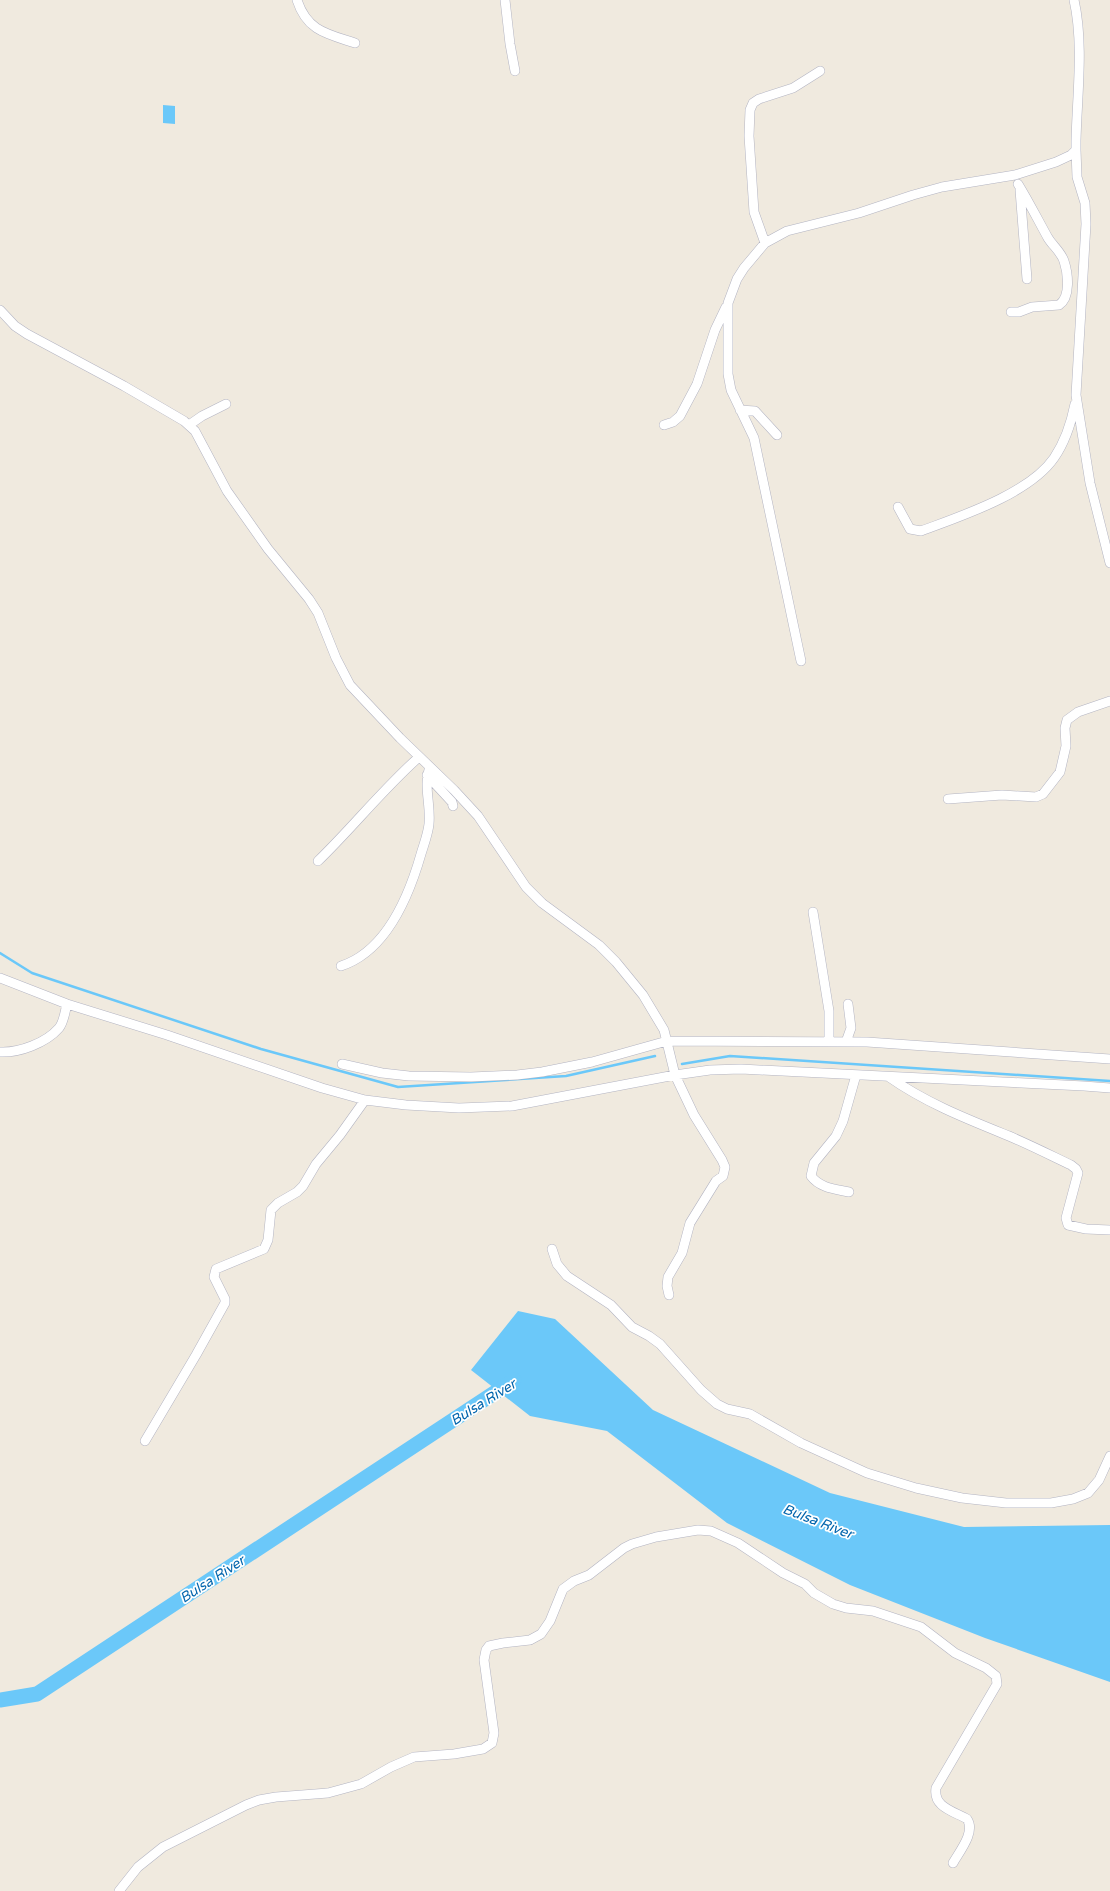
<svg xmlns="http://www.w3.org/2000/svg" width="1110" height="1891" viewBox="0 0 1110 1891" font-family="'Varela Round',sans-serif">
	<rect width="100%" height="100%" fill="#f0eadf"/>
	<path fill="#6bc8f9" d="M163,105L175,106V124L163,123Z
		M518,1311L555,1319L653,1410L830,1493L964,1527L1110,1525V1682L985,1638L850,1585L727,1523L607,1431L530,1416L471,1370Z"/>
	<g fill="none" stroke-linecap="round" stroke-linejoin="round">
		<path stroke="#6bc8f9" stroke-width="2.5" d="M0,953L32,973L261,1049L398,1087L566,1076L655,1056
			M682,1064L730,1056L1110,1081"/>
		<path stroke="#6bc8f9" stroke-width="15" d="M0,1700L37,1694L514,1380"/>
		<g stroke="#b3b4c2" stroke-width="10">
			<path id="minor" d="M297,0C307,31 327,34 355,43
				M505,0L510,44L515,71
				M1076,150L1077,177L1085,203L1086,224L1076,395L1090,483L1110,563
				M1020,190L1027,279
				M765,243L754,212L749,136L750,110L753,103L759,99L793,88L820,71
				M0,310L15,326L27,334L124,386L184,421L195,431L227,491L268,549L309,599L318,613L336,658L350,685L400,738L454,790L478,816L526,887L542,903L599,945L616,962L643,995L664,1030L675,1075L694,1115L722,1160L725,1167L723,1176L716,1181L690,1223L682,1253L668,1277L667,1286L669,1295
				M1011,312H1019L1032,307L1059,305C1071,297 1068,273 1064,261C1061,252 1053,246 1048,238C1038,220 1029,202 1018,184
				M740,410L755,411L777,435
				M189,425L202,416L226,404
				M664,425L673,422L680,416L697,384L715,330L726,307
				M898,507L910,529L921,531C961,516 1029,494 1054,458C1065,442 1071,424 1075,404
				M801,661L754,438L731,390L728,374V303L737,279L744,268L765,243L787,231L859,213L913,195L942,187L1015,175L1056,162L1071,155L1076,150V141C1077,96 1084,44 1074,0
				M427,775L452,802L453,806
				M948,799L1002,795L1036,797L1043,794L1060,772L1066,746L1065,728L1067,720L1078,712L1110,701
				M318,861C353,827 383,789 419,757
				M813,912L829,1011V1042
				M341,966C387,951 409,896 421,854C424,844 428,834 429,824C431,804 423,786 430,767
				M0,978L67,1004L167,1035L322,1088L365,1100L406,1105L459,1108L512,1106L675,1075L710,1070L741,1069L1084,1086L1110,1088
				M846,1042L851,1028L848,1004
				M0,1052C19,1053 46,1043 59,1028C64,1022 65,1011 67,1004
				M342,1064L382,1073L409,1076L471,1077L517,1075L542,1072L592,1062L667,1041L867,1042L1110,1059
				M889,1077C926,1103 967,1119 1009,1136C1030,1145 1050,1155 1071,1165L1076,1169L1078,1173L1066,1218L1068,1225L1086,1229L1110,1230
				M849,1192C835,1189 820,1188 811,1176L814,1163L836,1136L843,1121L856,1075
				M552,1249L557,1264L567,1276L611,1305L632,1327L649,1336L660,1344L701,1390L717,1404L727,1409L750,1414L801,1443L867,1473L916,1488L962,1498L1006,1503H1051L1073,1499L1088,1493L1099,1480L1110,1456
				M145,1441L196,1355L225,1303V1299L214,1277L216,1269L264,1249L268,1240L271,1210L278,1203L297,1192L303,1186L316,1164L340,1135L365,1100
				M119,1891L138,1867L163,1847L246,1805L259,1800L276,1797L328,1793L361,1784L391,1767L414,1757L454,1754L483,1749L492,1743L494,1733L484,1660L486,1650L489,1646L503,1643L530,1640L541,1634L550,1621L563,1589L574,1581L589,1575L624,1548L632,1544L656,1537L698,1530L711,1531L738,1543L783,1573L805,1584L814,1593L833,1604L846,1608L873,1611L921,1627L955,1653L986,1668L996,1676L997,1684L936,1788C933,1807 953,1811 967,1819C976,1832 959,1852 953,1863"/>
		</g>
		<use href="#minor" stroke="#fff" stroke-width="9"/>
	</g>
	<g text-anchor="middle" stroke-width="3.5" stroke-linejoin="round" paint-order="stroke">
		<g font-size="14" font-style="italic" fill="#0265ad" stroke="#fff">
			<text transform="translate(483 1402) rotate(-32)" y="5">Bulsa River</text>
			<text transform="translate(818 1521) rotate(21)" y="5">Bulsa River</text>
			<text transform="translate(212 1579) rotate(-33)" y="5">Bulsa River</text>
		</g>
	</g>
</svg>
